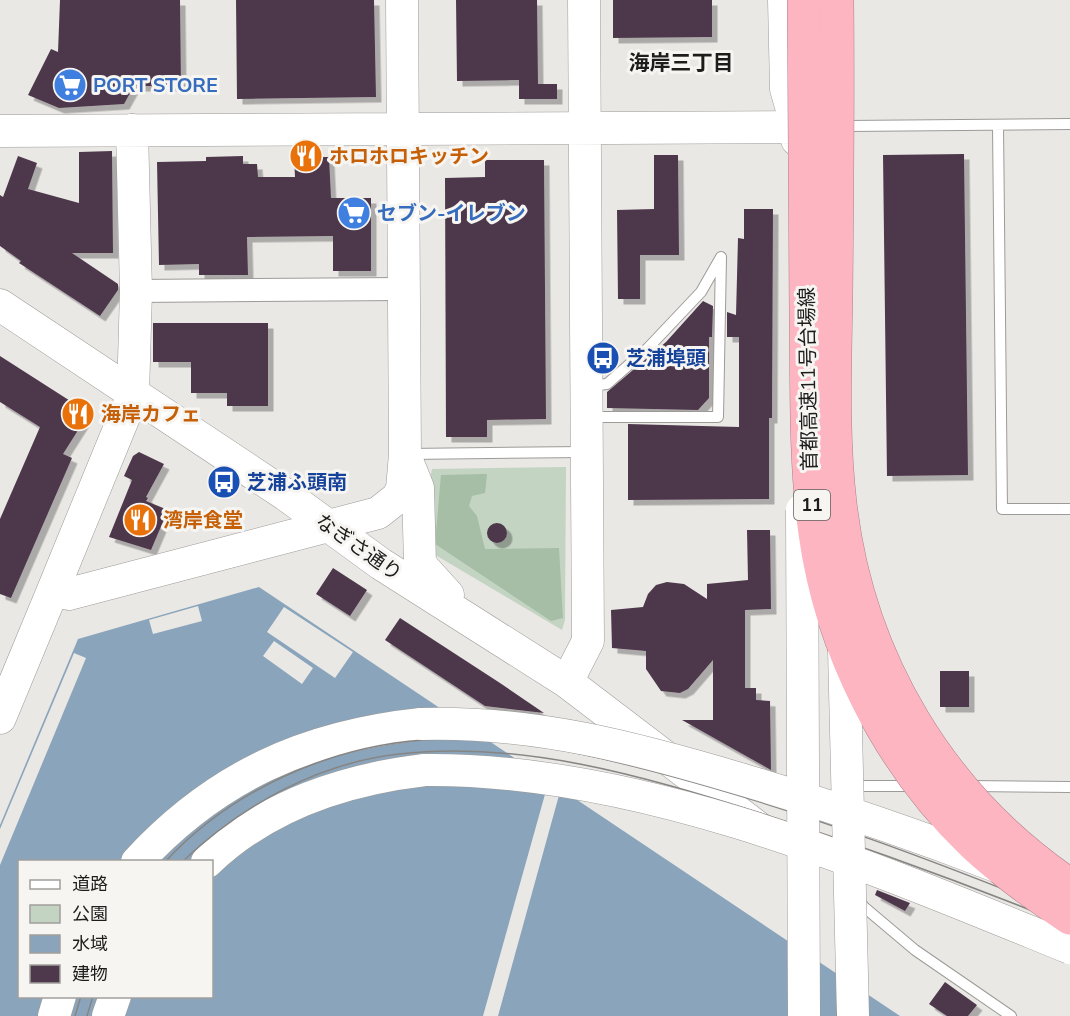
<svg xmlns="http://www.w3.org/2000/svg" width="1070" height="1016" viewBox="0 0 1070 1016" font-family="'Nunito Sans','Noto Sans JP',sans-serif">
	<defs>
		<filter id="shadow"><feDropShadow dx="5.5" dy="5.5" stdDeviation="0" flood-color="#0004"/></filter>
	</defs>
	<rect width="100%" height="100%" fill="#eae8e5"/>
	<path fill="#c3d4c3" d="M566,467L565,620L562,630L432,553L428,489L432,469Z"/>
	<path fill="#a5bea5" d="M487,474L485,493L472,496L469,506L477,516L485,549L559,548L563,618L551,621L435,544L441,475Z"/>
	<path fill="#8aa5bb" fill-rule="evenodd" d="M259,587L900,1016H0V825L78,639ZM20,862H212V996H20Z"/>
	<path fill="#eae8e5" d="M198,606L202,621L153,634L149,620Z
		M284,607L353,652L335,678L267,632Z
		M274,641L313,668L302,684L263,656Z
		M74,653L86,658L0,865V829Z
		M549,780L561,788L498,1016H483Z"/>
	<path fill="#4e384b" filter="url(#shadow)" d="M60,0H180L181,86H134L124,104L59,108L28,95L51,49L58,52Z
		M236,0H374L376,97L237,99Z
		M456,0H537L538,84H557V99H519V80L457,81Z
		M613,0H712V37L613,38Z
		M112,151L113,253H72L118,284V290L100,316L19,263L21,261L0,246V195L3,197L18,156L37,163L28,189L79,203V152Z
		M964,154L968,475L887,476L883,155Z
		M654,155H678L679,255H640V299H618L617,210L654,209Z
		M243,156V164H257L258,177H295L294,157H329L331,198H371V271H333V236L247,237L248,275H199V264L159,265L157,162L206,161V157Z
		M485,160H544L546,419L487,420V437H446L445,178L485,177Z
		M744,209H773L772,418H769V499L628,500V424L739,427V337H727V312L736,315L738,238L744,239Z
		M703,301L713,306L712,337H709V398L698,410L607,408V392L666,342Z
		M153,323H268V406H227V393H191V362H153Z
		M0,356L89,413L63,454L72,458L11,598L0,594V519L40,427L0,402Z
		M139,452L164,464L146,497L148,498L146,501L168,510L151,550L109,537L132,480L124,476L133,456Z
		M487 533a10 10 0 1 1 20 0a10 10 0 1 1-20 0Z
		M747,530H770L771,609L745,610V688H756V700L770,701L771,770L682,720H713V660L688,689L680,693L661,691L646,669V651L612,648L611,610L643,607L648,594L656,585L667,582L684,584L707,599V584L748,580Z
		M333,568L367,590L350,616L316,594Z
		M400,618L500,683L544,713L485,706L385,640Z
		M940,671H969V707H940Z
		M877,890L910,903L905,911L875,895Z
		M945,982L977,1005L968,1016H947L929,1004Z"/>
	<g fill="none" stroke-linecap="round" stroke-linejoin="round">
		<g stroke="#9d9b98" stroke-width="12">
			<path id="lane" d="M998,125L1002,509H1070
				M848,126L1070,124
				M589,386L607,384L648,348L701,292L721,257L718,417H590
				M408,454L584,452
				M854,786H914
				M969,786L1070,787
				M857,898L864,907L915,950L1011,1016"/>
		</g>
		<g stroke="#9d9b98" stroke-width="24">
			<path id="street" d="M136,291L402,289"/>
		</g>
		<g stroke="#9d9b98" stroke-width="33">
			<path id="secondary" d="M784,0L786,89L797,127V140
				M0,131L818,127
				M0,305L286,495L381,564L567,682L760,829
				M408,463L418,488L420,564L448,595
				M53,590L133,395L136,291L132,130
				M567,682L588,641L584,0
				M0,718L53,590L69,594L378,513L397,498L402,489L405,454L402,0
				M137,862C216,776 307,736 421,724
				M207,862C266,805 347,779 425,770
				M54,1016L60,996
				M108,1016L115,996"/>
		</g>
		<use href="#lane" stroke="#fff" stroke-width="10"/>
		<use href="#street" stroke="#fff" stroke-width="22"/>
		<use href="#secondary" stroke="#fff" stroke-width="32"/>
		<path stroke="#878583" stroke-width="1.5" d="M809,0L819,1016
			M825,0L835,678L837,1016
			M165,862C230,791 328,747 423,740C505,734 588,754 667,775C805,812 938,862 1070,916
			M182,862C241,806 317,763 399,754C521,740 643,776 757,812C863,846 967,884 1070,926
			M75,1016L81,996
			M87,1016L93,996"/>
		<g stroke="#9d9b98" stroke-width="33" stroke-linecap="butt">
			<path id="secondary-bridge" d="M802,510L804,1016
				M844,649L853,1016
				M421,724C536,721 637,748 747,781C831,806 914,834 996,866
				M425,770C643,768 871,867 1070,948"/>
		</g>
		<g stroke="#ae8087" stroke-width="34" stroke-linecap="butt">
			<path id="highway-bridge" d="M804,0C805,105 806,210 806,315C807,387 805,461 815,533C831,649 888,762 973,844C1003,872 1036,895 1070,918
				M837,0C838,98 837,197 836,295C835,364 832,435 840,503C858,659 940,797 1070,885"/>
		</g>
		<use href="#secondary-bridge" stroke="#fff" stroke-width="32"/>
		<use href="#highway-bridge" stroke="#fcb5c1" stroke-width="33"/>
	</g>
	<defs>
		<g id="supermarket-disc" transform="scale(1.725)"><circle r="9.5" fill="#3f7fe0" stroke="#f7f5f2"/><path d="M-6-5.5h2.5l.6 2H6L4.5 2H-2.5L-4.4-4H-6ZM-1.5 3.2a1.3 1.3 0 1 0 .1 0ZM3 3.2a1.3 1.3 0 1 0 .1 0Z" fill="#fff"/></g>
		<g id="restaurant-disc" transform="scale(1.725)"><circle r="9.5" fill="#e8710a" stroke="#f7f5f2"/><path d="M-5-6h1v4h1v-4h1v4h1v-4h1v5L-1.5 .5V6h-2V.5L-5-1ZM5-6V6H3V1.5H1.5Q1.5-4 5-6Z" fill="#fff"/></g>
		<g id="bus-disc" transform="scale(1.725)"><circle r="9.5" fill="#1a4fb4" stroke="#f7f5f2"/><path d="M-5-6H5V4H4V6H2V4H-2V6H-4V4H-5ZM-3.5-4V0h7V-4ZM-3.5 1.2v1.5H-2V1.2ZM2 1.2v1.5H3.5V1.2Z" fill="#fff"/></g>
	</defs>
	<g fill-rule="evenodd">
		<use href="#supermarket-disc" x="70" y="85"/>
		<use href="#restaurant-disc" x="306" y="156"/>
		<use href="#supermarket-disc" x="354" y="213"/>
		<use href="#bus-disc" x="603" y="358"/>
		<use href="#restaurant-disc" x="78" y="414"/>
		<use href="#bus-disc" x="224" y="482"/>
		<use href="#restaurant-disc" x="140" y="520"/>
	</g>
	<g text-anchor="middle" stroke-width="6" stroke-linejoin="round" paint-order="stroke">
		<rect fill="#f7f5f2" stroke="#5f5e5c" stroke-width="1.5" x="794" y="490" width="36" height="30" rx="4.5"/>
		<g font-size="18" font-weight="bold" fill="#1e1d1c">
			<text x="812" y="511">11</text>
		</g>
		<g font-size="20" font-weight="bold" fill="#366cbe" stroke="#f7f5f2" text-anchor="start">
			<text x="93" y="92">PORT STORE</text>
			<text x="377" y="220">セブン-イレブン</text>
		</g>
		<g font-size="20" font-weight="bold" fill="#c56008" stroke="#f7f5f2" text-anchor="start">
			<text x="329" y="163">ホロホロキッチン</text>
			<text x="101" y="421">海岸カフェ</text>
			<text x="163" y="527">湾岸食堂</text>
		</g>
		<g font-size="20" font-weight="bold" fill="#164399" stroke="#f7f5f2" text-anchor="start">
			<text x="626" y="365">芝浦埠頭</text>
			<text x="247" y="489">芝浦ふ頭南</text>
		</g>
		<g font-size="20" fill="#1e1d1c" stroke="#f7f5f2">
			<text transform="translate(808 379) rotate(-91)" y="7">首都高速11号台場線</text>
			<text transform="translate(359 547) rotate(35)" y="7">なぎさ通り</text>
		</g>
		<g font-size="21" font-weight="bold" fill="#1e1d1c" stroke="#f7f5f2">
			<text x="681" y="70">海岸三丁目</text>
		</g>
	</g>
	<rect x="18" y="860" width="195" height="138" fill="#f7f5f2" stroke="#a09f9c" stroke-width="1.5"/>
	<rect x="30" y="880" width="30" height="9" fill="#ffffff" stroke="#a09f9c" stroke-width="1.5"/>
	<text x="72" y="890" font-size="18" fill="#1e1d1c">道路</text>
	<rect x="30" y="905" width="30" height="18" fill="#c3d4c3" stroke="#a09f9c" stroke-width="1.5"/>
	<text x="72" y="920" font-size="18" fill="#1e1d1c">公園</text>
	<rect x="30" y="935" width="30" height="18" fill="#8aa5bb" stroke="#a09f9c" stroke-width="1.5"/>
	<text x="72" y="950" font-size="18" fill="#1e1d1c">水域</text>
	<rect x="30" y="965" width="30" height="18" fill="#4e384b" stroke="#a09f9c" stroke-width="1.5"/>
	<text x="72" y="980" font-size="18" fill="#1e1d1c">建物</text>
</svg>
